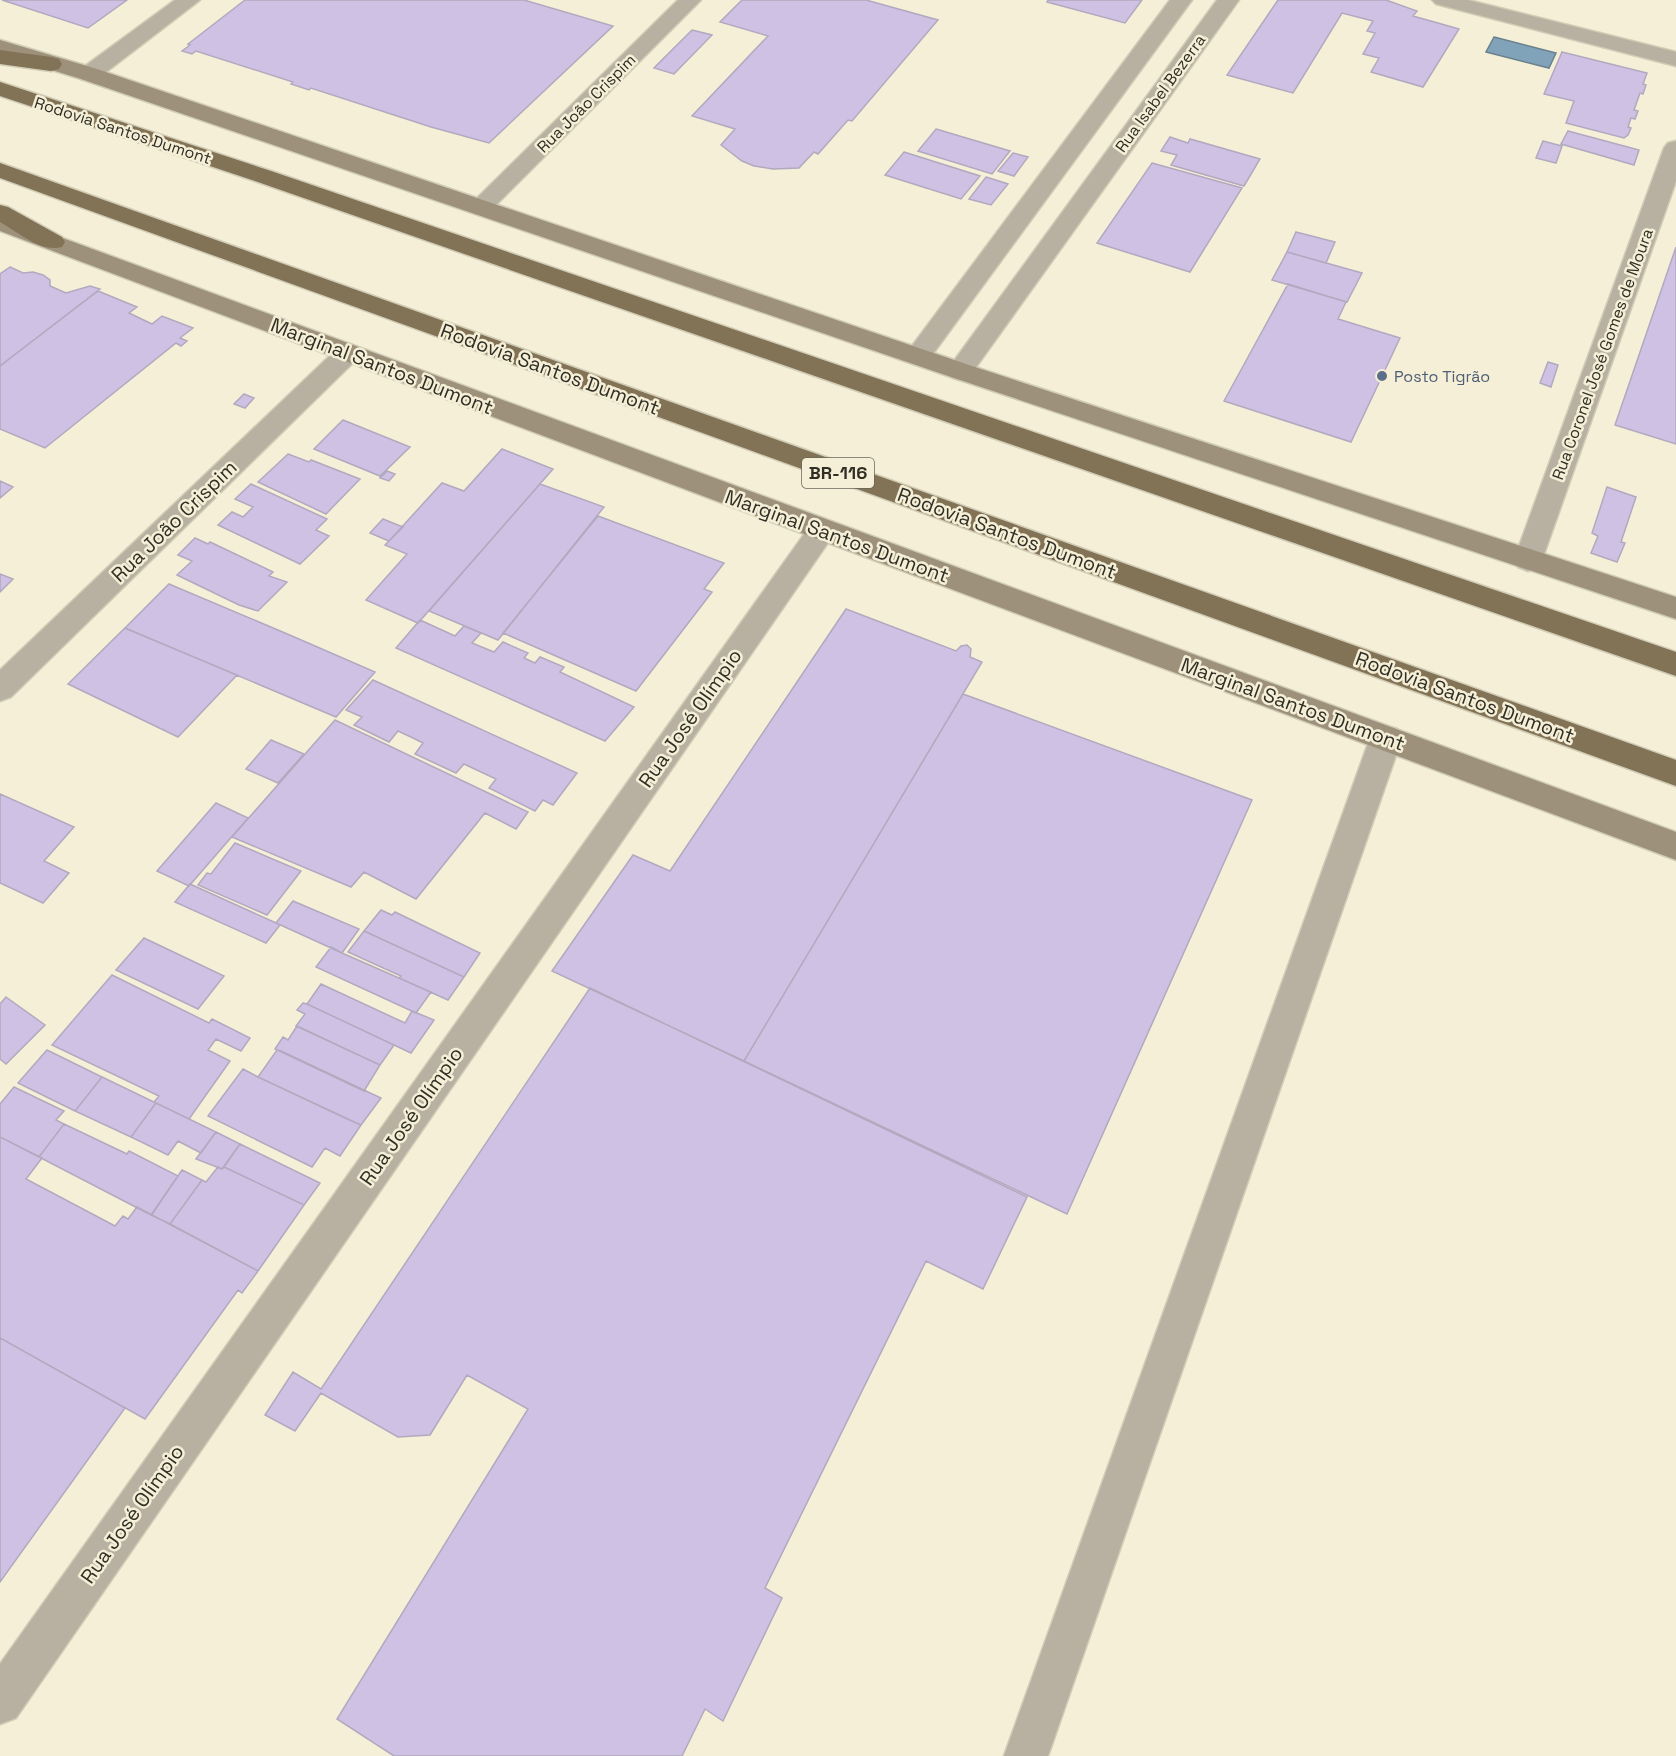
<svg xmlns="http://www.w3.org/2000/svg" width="1676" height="1756" viewBox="0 0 1676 1756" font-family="'Space Grotesk',sans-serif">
	<rect width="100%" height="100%" fill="#f4efd6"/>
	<path fill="#81a3b9" stroke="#69808d" stroke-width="1.5" d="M1494,37L1556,53L1549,68L1486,52Z"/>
	<path fill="#cfc1e3" stroke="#b1a9bf" stroke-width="1.5" d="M2,0H127L88,28Z
		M245,0H524L613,26L489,143L431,127L311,88L309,90L291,84L293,82L196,51L192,54L182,51L190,45L188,44Z
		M742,0H866L938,20L852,121L848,120L818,154L814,152L799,168L773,169L754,166L742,161L721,145L735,129L692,116L768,36L720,22Z
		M1048,0H1142L1125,23L1047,2Z
		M1278,0H1386L1417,11L1413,16L1459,29L1423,87L1371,72L1379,58L1363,54L1375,33L1367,31L1373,21L1342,13L1293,93L1227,75Z
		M692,30L712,35L674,74L654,68Z
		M1562,52L1647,73L1643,84L1646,85L1643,94L1640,93L1634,110L1638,111L1635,119L1631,118L1628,127L1631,128L1628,135L1624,138L1566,123L1574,101L1544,94Z
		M936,129L1010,151L992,174L918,151Z
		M1568,131L1639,150L1634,165L1561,144Z
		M1170,137L1188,143L1190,139L1260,159L1244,186L1171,165L1177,155L1161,151Z
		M1543,141L1562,146L1556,163L1536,158Z
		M904,152L980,176L961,199L885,175Z
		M1013,153L1028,157L1014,176L998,171Z
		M1152,163L1242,188L1190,272L1097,243Z
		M986,177L1008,184L991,205L969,199Z
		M1296,232L1335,242L1326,263L1287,252Z
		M1676,247V444L1615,425Z
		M1287,252L1362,273L1347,302L1272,280Z
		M10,267L23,273L33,272L43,275L50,280V286L66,293L90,286L100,289L0,366V274Z
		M1288,284L1346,302L1338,319L1400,338L1351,442L1224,401Z
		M98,291L137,307L129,313L152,324L162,316L193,328L180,338L187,341L181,346L176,343L45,448L0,429V366Z
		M1548,362L1558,365L1551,387L1540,383Z
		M244,394L254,398L245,408L234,404Z
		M343,420L410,447L380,476L314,449Z
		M502,449L553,469L418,623L366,600L407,554L385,545L389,541L442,483L464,491Z
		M288,454L309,462L311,460L360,479L326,514L258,482Z
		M387,471L395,474L389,481L380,478Z
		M0,481L13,487L0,498Z
		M251,484L327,519L316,530L329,536L300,564L218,525L232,512L243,517L253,507L235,499Z
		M540,484L604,507L498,640L429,611Z
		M1607,487L1636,497L1621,542L1625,543L1617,562L1591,553L1598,536L1592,533Z
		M598,516L724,563L704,589L712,592L636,691L503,633Z
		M383,519L403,527L389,541L370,533Z
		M195,538L208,544L210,542L273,572L269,576L287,582L258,611L239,605L177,575L192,561L178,555Z
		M0,574L13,579L0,592Z
		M169,584L292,636L375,672L336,717L125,628Z
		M846,609L956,651L961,646L967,645L971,649L970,657L982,662L744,1061L552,971L633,855L670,871Z
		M420,620L455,636L464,626L481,633L472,643L494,652L503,642L528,653L524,658L535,663L540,657L564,667L560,672L634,707L605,741L396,648Z
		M125,628L127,629L237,675L178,737L68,684Z
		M373,680L577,773L553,805L543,800L535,811L489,788L496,779L464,764L456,773L415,754L423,743L413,738L398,731L389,742L354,725L362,717L346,710Z
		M963,694L1252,800L1067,1214L744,1061Z
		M335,720L528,812L516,829L485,813L416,899L364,872L351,887L232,837Z
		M271,740L304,754L278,783L246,769Z
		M0,794L74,827L44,861L69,873L43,903L0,883Z
		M216,803L248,818L189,886L157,871Z
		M235,843L301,871L267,915L198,885L207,873L211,874Z
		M190,884L276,923L280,925L266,943L175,902Z
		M293,901L359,929L342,953L276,923Z
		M381,910L392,915L395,912L480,953L464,977L364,931Z
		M364,931L464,977L448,1000L399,978L401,976L348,952Z
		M144,938L224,976L198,1009L116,970Z
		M331,947L342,953L431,992L416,1013L316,967Z
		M112,975L209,1023L212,1019L250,1038L241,1051L216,1039L208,1050L230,1061L189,1119L154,1102L159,1096L52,1045Z
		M321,984L405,1023L412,1011L434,1020L411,1053L307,1004Z
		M590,988L1027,1197L983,1289L926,1261L765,1588L782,1598L723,1721L705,1709L682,1756H394L337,1719L528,1409L467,1375L430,1435L398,1437L321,1393L295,1431L265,1415L293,1372L321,1389Z
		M6,997L45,1025L6,1064L0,1059V1004Z
		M303,1003L307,1004L394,1045L380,1065L296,1026L305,1014L297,1010Z
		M297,1026L380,1065L364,1091L275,1049L283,1037L288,1040Z
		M47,1050L102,1077L75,1111L18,1083Z
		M277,1050L281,1051L381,1098L361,1125L345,1118L258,1077Z
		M243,1069L258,1077L361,1125L340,1156L325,1148L312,1167L208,1116Z
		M102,1077L156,1103L131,1137L75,1111Z
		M14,1087L64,1111L56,1120L64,1124L39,1157L0,1137V1104Z
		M156,1103L216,1132L201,1153L178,1141L168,1155L131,1137Z
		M64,1124L127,1154L129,1151L178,1176L153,1213L151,1215L39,1157Z
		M216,1132L240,1144L222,1169L196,1159Z
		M0,1137L42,1158L26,1179L115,1226L123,1216L128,1219L137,1207L258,1271L242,1293L238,1290L145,1419L0,1338Z
		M240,1144L320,1183L304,1205L224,1167Z
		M218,1167L222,1169L224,1167L304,1205L258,1271L170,1224L202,1180L206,1182Z
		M182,1170L202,1180L170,1224L151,1215Z
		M0,1338L125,1408L0,1582Z"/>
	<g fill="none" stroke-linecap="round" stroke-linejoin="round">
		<g stroke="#d1ccb6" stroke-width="3">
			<path id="minor" d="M175,0H200L97,79L89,81L81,79L78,74L81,69Z
				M678,0H701L490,211L482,213L474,211L470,206L474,201Z
				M1170,0H1192L927,362L918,365L909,362L905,356L909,350Z
				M1217,0H1239L969,377L960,380L951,377L947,371L951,365Z
				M1432,0H1468L1676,52V66L1436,4Z
				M1676,141V181L1542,560L1538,567L1528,571L1518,567L1514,560L1664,148L1668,143Z
				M822,520L832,523L836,530L832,537L16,1718L0,1724V1664L812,523Z
				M1386,726L1397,729L1402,738L1048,1756H1004L1370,738L1375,729Z"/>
		</g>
		<g stroke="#d1ccb6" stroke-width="3">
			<path id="tertiary" d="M348,344L357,347L361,353L357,359L11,697L0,701V670L339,347Z"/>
		</g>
		<g stroke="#d1ccb6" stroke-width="3">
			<path id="secondary" d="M0,40L97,69L969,365L1676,597V619L951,377L81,79L0,54Z
				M0,215L1676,832V860L812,537L0,231Z"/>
		</g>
		<g stroke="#d1ccb6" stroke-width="3">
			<path id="trunk" d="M0,50L51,57L59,59L62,64L59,69L51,71L0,64Z
				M0,82L271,171L1676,652V676L255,181L0,96Z
				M0,163L1676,760V786L0,178Z
				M0,205L8,207L62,237L65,242L62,247C41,253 18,232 0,222Z"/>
		</g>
		<use href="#minor" fill="#b8b0a1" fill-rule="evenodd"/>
		<use href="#tertiary" fill="#b8b0a1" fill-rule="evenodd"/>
		<use href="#secondary" fill="#9d917c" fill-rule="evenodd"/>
		<use href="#trunk" fill="#827256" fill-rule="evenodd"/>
	</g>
	<circle fill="#5c6f8a" stroke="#f4efd6" stroke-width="2" cx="1382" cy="376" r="6"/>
	<g text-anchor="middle" stroke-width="5" stroke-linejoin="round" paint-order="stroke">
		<g font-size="16" fill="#302e25" stroke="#f4efd6">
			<text transform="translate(1160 93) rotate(-54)" y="6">Rua Isabel Bezerra</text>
			<text transform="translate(586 103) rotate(-45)" y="6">Rua João Crispim</text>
			<text transform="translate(123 130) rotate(18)" y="6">Rodovia Santos Dumont</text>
			<text transform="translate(1602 354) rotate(-70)" y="6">Rua Coronel José Gomes de Moura</text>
		</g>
		<g font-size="16" fill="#4e5e75" stroke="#f4efd6" text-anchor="start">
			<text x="1394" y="382">Posto Tigrão</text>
		</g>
		<rect fill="#f4efd6" stroke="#6b685a" stroke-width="1.5" x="802" y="458" width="72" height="30" rx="4.5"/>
		<g font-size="18" font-weight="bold" fill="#302e25">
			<text x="838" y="479">BR-116</text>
		</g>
		<g font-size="20" fill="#302e25" stroke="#f4efd6">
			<text transform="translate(382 366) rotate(21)" y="7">Marginal Santos Dumont</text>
			<text transform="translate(550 369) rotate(20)" y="7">Rodovia Santos Dumont</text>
			<text transform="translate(174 521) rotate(-44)" y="7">Rua João Crispim</text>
			<text transform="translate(1007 533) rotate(20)" y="7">Rodovia Santos Dumont</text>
			<text transform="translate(837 536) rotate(20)" y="7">Marginal Santos Dumont</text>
			<text transform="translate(1465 697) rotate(20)" y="7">Rodovia Santos Dumont</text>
			<text transform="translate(1293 704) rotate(20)" y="7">Marginal Santos Dumont</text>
			<text transform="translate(690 718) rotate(-55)" y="7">Rua José Olímpio</text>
			<text transform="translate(411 1116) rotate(-55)" y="7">Rua José Olímpio</text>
			<text transform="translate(132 1514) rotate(-55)" y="7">Rua José Olímpio</text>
		</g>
	</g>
</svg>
